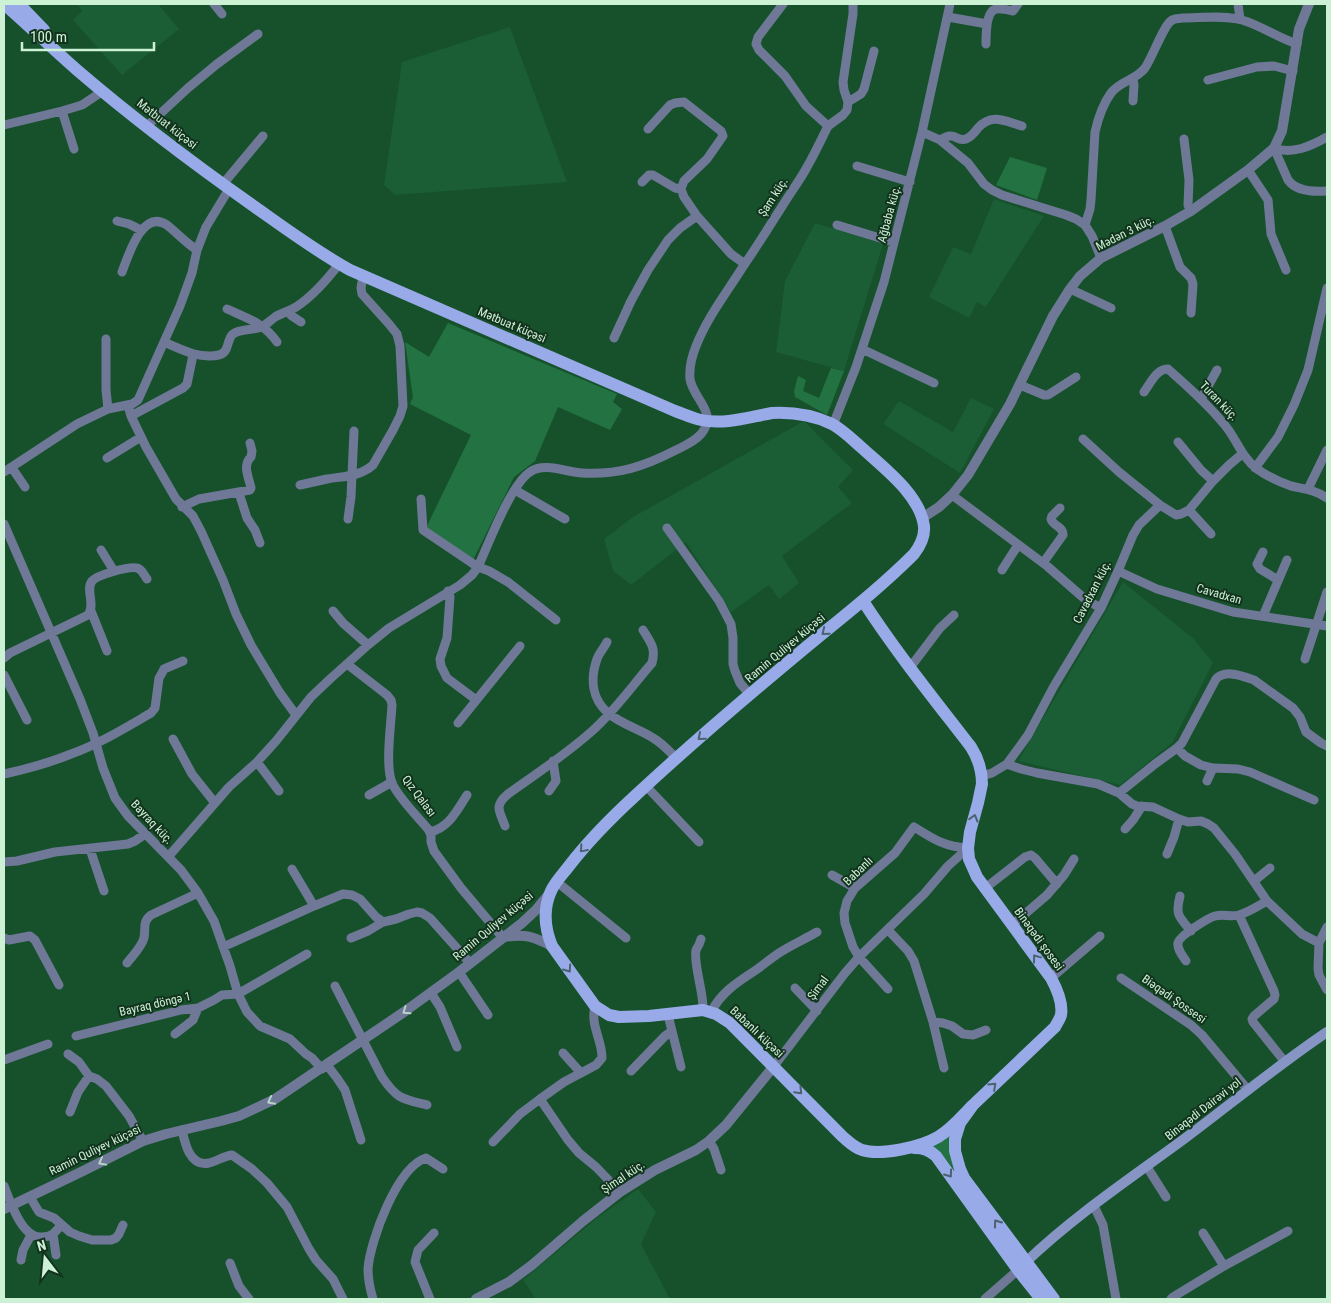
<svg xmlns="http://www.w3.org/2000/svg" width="1331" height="1303" viewBox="0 0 1331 1303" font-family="'Roboto Condensed',sans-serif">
	<rect width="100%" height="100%" fill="#16512c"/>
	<path fill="#1b5d34" d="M77,4H158L179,29L122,75L73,20L82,11Z
		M510,27L567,182L395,195L384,185L402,62Z
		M994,199L1044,216L986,307L977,302L969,318L929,297L953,247L971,254Z
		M815,223L883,244L844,371L776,352L785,281Z
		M971,398L994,409L960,473L883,424L899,401L953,432Z
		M804,421L853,470L838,487L852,503L782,556L799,583L779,599L769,585L731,612L686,542L631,585L613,571L604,539L633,517Z
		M1123,582L1194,639L1213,663L1172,743L1120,785L1018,761Z
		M638,1189L656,1212L641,1244L670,1299H536L523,1280L597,1218Z"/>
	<path fill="#237342" d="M1010,157L1047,168L1037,200L996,185Z
		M448,323L617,394L613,402L622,409L610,430L558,407L535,461L514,477L473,560L426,528L471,435L410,404L413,397L405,342L429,357Z
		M831,368L844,371L827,415L795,397L794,391L798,376L806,380L803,391L819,398Z
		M951,1132L960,1179C951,1166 944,1153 931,1146Z"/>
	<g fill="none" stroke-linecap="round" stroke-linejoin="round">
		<path stroke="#707897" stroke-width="9" d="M214,4L222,14
			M1238,4L1240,19
			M948,17L987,24
			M986,44C986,35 986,11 996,9C1001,8 1008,10 1013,11L1018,4
			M1133,79L1134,85L1133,101
			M1208,80L1257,67L1274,66L1293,71
			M848,102L861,94L864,89L874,51
			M62,111L74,149
			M4,125L62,111L82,105L103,91
			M147,126L188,88L217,64L258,34
			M828,126L843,115L847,110L848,102L844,90L843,82L853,14V4
			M648,129L670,105L675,103L684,102L721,131L723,136L707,159L684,181L681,189L684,197L697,216L731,254L745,264
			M922,132L940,140L968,163L984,184L992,190L1002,195L1066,215L1076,219L1085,225L1092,236L1101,258
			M1184,139L1189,180L1188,205L1191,211
			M940,140C956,130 955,142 966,139C971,137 975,132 978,128C992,113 1004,121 1022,126
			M1274,148L1288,180C1296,191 1314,192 1327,191
			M1274,148C1292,155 1311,146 1327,137
			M857,166L910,182
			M1248,170L1268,200L1271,234L1286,270
			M642,182L649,175H653L675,188L681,189
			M223,184L263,136
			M117,221L129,224L141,230
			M837,225L893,242
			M1085,225L1090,209L1091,200L1095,132C1098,119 1103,104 1111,93C1120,81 1136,80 1145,68C1152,58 1164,25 1171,21C1174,18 1179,19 1182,18C1201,18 1225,15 1242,20C1260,25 1278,38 1297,44
			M1165,226L1180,267L1191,278L1193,284L1191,313
			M122,272C128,257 142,208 167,225C177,233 186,243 197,250
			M1070,289L1111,308
			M227,309C247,318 264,323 277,342
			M288,312L292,316L301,322
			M614,338L631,301L648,270L668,240L680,228L697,216
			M106,339V390L108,409
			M164,342C182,350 199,359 219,355C230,352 226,340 233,334C241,328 254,331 263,326C267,324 271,320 275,317C282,313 289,311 296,307C313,296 326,281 339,264
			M862,349L934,383
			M1020,385L1044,395H1048L1076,377
			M1144,392C1150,384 1157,368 1168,369C1187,386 1207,403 1223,423C1236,437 1241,457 1257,469C1267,476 1279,482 1291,486C1304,489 1316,490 1327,498
			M1201,399L1217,370
			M128,405L131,416L146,447L176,499L193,516L201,531L223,580L236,614L251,645L280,693L296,715
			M131,416L183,388L187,384L193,355
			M833,425L856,367L884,282L922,132L950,4
			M1083,439L1119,472L1160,505
			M1178,442L1201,470L1213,481
			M107,458L141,437
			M12,468L25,487
			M1255,468L1278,437L1294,405L1308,370L1327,288
			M4,472L77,424L108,409L132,404L138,400L180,306L192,273L197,250L206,227L229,189
			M300,485C309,483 318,481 327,479C344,476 359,477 373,465L393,430L400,416L403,406L400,346L397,334L389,324L362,294L361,288L363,276
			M1308,489L1327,450
			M515,490L565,519
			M239,493L247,518L255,530L260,543
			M952,495L1047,566L1086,600L1101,608
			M421,499L423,530L478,567L489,571L508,582L556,620
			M182,507L199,499L250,490L251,488C249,478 242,465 251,457L252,451L250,443
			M1189,510L1211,534
			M348,519L351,497L354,431
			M4,524L80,699L93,733L103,768L115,798L128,816L181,870L198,893L214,921L230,966L238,994L247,1012L260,1026L290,1039L306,1054L312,1058L322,1069
			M667,528L719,601L731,624L733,638V664L735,671L740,683L750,695
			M101,550L114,571
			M1263,552L1257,564L1260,569L1278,580
			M1043,563L1063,535C1064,527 1053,526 1051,519L1052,516L1060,508
			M1002,570L1018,545
			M1118,571L1157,589L1233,612L1327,626
			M448,591L450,597L447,638L440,659L441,666L447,678L475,699
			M91,611L107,651
			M333,611L343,623L368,645
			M1263,616L1287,560
			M607,642C604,648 599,653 597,659C590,679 592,699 608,713C621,724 639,729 653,738C662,743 669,751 676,758
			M4,658L10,653L88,615C96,604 85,590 92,581C97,575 129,566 137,568C142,569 144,575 147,579
			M1305,659L1327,592
			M347,664L387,695L391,700L392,705C391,725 385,765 392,783C398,797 417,816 428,829L431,835V842L434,851L461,888L503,938
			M909,669L940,628L954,615
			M4,675L27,720
			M458,723L520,646
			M173,739L192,774L215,803
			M1177,748L1185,756L1201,765L1213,768L1238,769L1250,772L1314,800
			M257,762L279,791
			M1007,764L1021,769L1037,773L1098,784L1119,793L1132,804L1137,806L1153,807L1179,819L1188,822L1201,821L1208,824L1214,828L1235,854L1267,901L1302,934L1319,943
			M4,774C27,769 49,763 71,754C99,744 125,728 151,713L155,708L159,678L162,673L164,669L183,661
			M982,776L992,773L1007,764L1028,735L1054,686L1101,608L1118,571L1133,535L1139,525L1160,505L1176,515L1181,514L1189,510L1213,481L1229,465L1242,454
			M1207,781L1213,768
			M646,786L699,842
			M549,791L556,781L553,761
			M1119,793L1155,764L1177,748L1182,743L1216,679C1225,669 1243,676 1254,680L1293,708L1300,717L1306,732L1321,743L1327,746
			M369,795L392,782
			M505,826C499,810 494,806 508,794C536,774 565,755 591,732C614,712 632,686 652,663C656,648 651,643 643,630
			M1125,829L1133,820L1142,806
			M430,832C449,828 457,810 467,795
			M90,849L104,891
			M1167,854L1174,837L1179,819
			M168,857L229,787L257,762L276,741L311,697L330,679L368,645L389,628L460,585L472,575L478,567C488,545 511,484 530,472C544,462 566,472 582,473C618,475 643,467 676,450C684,446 694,442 701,434C719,413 693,399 690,379C689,368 692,356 696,346C708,316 727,292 744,265C758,245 770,225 783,205C791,192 800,180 807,167C815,153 821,140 828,126L806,106L785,76L759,50L756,44L758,37L783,4
			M4,862L17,861L55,852L128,844L135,841L145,834
			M292,869L314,906
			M832,875L855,888
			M1254,881L1270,868
			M557,882L626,938
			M984,889L1025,857L1031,855L1035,858L1057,884
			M1180,896C1175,915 1179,917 1191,931
			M1239,915L1274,991L1275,995L1274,999L1254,1016L1252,1019L1253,1022L1285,1062
			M1012,925L1047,895L1064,875L1074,859
			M1327,927L1319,943L1318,968L1319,975L1327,990
			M888,930L908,951L914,961L933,1022L944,1068
			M4,938L9,940L30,936L35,940L59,985
			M351,938L368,931L383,922
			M701,939C700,943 698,947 696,950C693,963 704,993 703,1010
			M223,947L314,906L343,894L352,895L360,899L376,917L383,922L396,919L409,914L417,912L422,913L430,918L470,963
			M1186,961C1183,956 1177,950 1178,943C1179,936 1208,918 1215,916C1223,914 1231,917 1239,915C1249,912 1258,906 1267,901
			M127,963C133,955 141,948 144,938C146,928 142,922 151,915L198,893
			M459,972L488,1015
			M1051,978L1100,936
			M1121,978L1191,1025L1202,1035L1248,1090
			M335,986L382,1077C397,1099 402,1099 427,1105
			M795,988L817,1011
			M888,989L859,957L853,947L845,923L844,913L847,901L855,888L895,853L914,827C933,839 945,847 968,848
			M431,993L440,1007L457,1047
			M711,1012C721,993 736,983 753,972C762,966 770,959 779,953C791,945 805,939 817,932
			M933,1022L943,1023L952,1026L963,1034L973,1035L986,1030
			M672,1031L681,1067
			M175,1034L193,1020L198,1008
			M76,1036L181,1010L198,1008L214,1000L222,995L238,994L307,954
			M563,1053L581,1073
			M68,1054L79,1062L89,1076L97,1079L106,1086L129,1116L143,1141
			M4,1060L48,1044
			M327,1065L337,1078L345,1090L361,1140
			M774,1066L845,973L859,957L924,894L948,866L968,848
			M631,1071L665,1036L672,1031L668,1015
			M540,1099L568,1140L579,1153L596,1167L620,1192
			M70,1112L78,1092L89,1076
			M182,1130C185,1144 190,1167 209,1163C217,1161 224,1156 232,1155L252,1169L267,1183L287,1207L309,1249L316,1260L333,1279L343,1299
			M709,1141L714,1149L721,1170
			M493,1142L520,1114L540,1099L564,1082L596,1065L602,1058C602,1039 590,1026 595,1006
			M1147,1167L1166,1197
			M4,1186C10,1201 22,1239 42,1237C46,1237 50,1236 53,1234C56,1231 59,1228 61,1225
			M30,1197L39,1212L54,1218L70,1232L79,1236L92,1240H111L116,1238L119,1234L123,1225
			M1094,1206L1103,1225L1116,1299
			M1203,1233L1224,1266
			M53,1234L56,1255
			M21,1260L23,1250L31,1235
			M230,1263L239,1286L249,1299
			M373,1299C370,1289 368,1279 368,1269C370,1241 397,1167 426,1158L443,1169
			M430,1299L415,1262L418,1250L434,1233
			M985,1299L1018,1270
			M1171,1299L1173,1297L1224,1266L1288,1231"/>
		<path stroke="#707897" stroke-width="10" d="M922,518L939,507L952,495L968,475L1010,404L1053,316L1070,289L1080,276L1101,258L1165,226L1191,211L1248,170L1274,148L1282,131L1299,29L1309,4
			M504,937C526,934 532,936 552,946
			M4,1209L83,1171L143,1141L166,1134L221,1121L239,1116L275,1099L404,1012L459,972L522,923L536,910L549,894
			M476,1299L509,1282L532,1265L583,1221L620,1192L655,1170L696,1150L709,1141L726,1125L774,1066"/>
		<path stroke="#8795c5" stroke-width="10" d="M1026,1262C1074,1216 1131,1178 1184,1139C1232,1103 1278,1065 1327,1032"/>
		<path stroke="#99aae8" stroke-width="12" d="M4,4C29,26 53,49 77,70C134,119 194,164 255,207C286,229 317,252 350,270L675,411C684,414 692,418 701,420C725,425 749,417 772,413C793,412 813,415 832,424C843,430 853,440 862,448C884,468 920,495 924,526C925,536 920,546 914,554C885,583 854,608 822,634C759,686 696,739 636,795C612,817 589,840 569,866C563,874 555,882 551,891C543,909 545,929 552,946L595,1006L609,1015L619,1017L649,1016L703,1010L716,1014L730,1023L843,1137C849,1142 855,1148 862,1150C881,1156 921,1147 938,1137C952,1129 962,1116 973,1105
			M19,4L44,30
			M863,601C896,652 934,699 971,747C978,758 982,770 982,784L978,803L970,832L968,848L969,859L977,877L1051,978C1057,989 1063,1003 1061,1015C1060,1019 1057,1023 1055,1027L973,1105L960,1123L955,1139V1151L960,1169L964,1178L1054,1299
			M914,1148C924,1148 929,1150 936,1156L1018,1270L1041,1299"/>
	</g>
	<defs><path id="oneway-chevron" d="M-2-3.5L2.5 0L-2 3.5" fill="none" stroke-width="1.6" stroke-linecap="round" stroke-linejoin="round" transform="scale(1.25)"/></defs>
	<g stroke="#49626e">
		<use href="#oneway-chevron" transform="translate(825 632) rotate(141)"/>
		<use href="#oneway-chevron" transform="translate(701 737) rotate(139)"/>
		<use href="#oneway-chevron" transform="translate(974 818) rotate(-74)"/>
		<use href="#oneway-chevron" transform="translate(583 849) rotate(131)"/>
		<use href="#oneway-chevron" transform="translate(1036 958) rotate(-127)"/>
		<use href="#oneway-chevron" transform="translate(568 969) rotate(55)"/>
		<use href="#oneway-chevron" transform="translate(993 1086) rotate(-43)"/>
		<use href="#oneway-chevron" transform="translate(799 1091) rotate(46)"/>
		<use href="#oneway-chevron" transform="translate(949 1174) rotate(54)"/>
		<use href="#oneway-chevron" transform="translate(997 1223) rotate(-126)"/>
	</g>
	<g stroke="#b5d3c6">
		<use href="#oneway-chevron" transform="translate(406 1011) rotate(145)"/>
		<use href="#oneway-chevron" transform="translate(271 1101) rotate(153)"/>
		<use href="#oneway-chevron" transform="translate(102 1162) rotate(151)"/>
	</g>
	<g text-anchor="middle" stroke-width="4" stroke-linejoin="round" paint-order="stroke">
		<g font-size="12" fill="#ccf1d5" stroke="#13321d">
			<text transform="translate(167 124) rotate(38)" y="4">Mətbuat küçəsi</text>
			<text transform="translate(773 197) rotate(-57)" y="4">Şam küç.</text>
			<text transform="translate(889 214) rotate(-75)" y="4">Ağbaba küç.</text>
			<text transform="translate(1125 233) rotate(-27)" y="4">Mədən 3 küç.</text>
			<text transform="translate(512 325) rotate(23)" y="4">Mətbuat küçəsi</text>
			<text transform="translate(1219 401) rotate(46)" y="4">Turan küç.</text>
			<text transform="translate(1092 592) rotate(-63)" y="4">Cavadxan küç.</text>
			<text transform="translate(1219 594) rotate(16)" y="4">Cavadxan</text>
			<text transform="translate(785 648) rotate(-40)" y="4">Ramin Quliyev küçəsi</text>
			<text transform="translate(419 796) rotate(53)" y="4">Qız Qalası</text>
			<text transform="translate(152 822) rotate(47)" y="4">Bayraq küç.</text>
			<text transform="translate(858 871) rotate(-44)" y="4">Babanlı</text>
			<text transform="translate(493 926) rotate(-40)" y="4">Ramin Quliyev küçəsi</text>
			<text transform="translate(1039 939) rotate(54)" y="4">Binəqədi şosesi</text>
			<text transform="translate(818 988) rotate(-53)" y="4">Şimal</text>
			<text transform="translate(1174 999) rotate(35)" y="4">Biəqədi Şossesi</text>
			<text transform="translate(155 1004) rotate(-13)" y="4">Bayraq döngə 1</text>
			<text transform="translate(757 1032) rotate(43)" y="4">Babanlı küçəsi</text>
			<text transform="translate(1203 1109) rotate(-38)" y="4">Binəqədi Dairəvi yol</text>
			<text transform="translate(95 1150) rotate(-26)" y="4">Ramin Quliyev küçəsi</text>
			<text transform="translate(623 1177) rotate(-34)" y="4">Şimal küç.</text>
		</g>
	</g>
	<rect width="1331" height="1303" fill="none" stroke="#ccf1d5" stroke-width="10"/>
	<g transform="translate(45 1258) rotate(344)" stroke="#13321d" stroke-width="4" paint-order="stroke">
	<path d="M0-4L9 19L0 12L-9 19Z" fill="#ccf1d5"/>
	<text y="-8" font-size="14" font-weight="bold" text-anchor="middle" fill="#ccf1d5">N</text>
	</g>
	<path d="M22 42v8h132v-8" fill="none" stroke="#ccf1d5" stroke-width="2.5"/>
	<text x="30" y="42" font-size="15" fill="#ccf1d5" stroke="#13321d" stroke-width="4" paint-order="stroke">100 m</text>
</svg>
